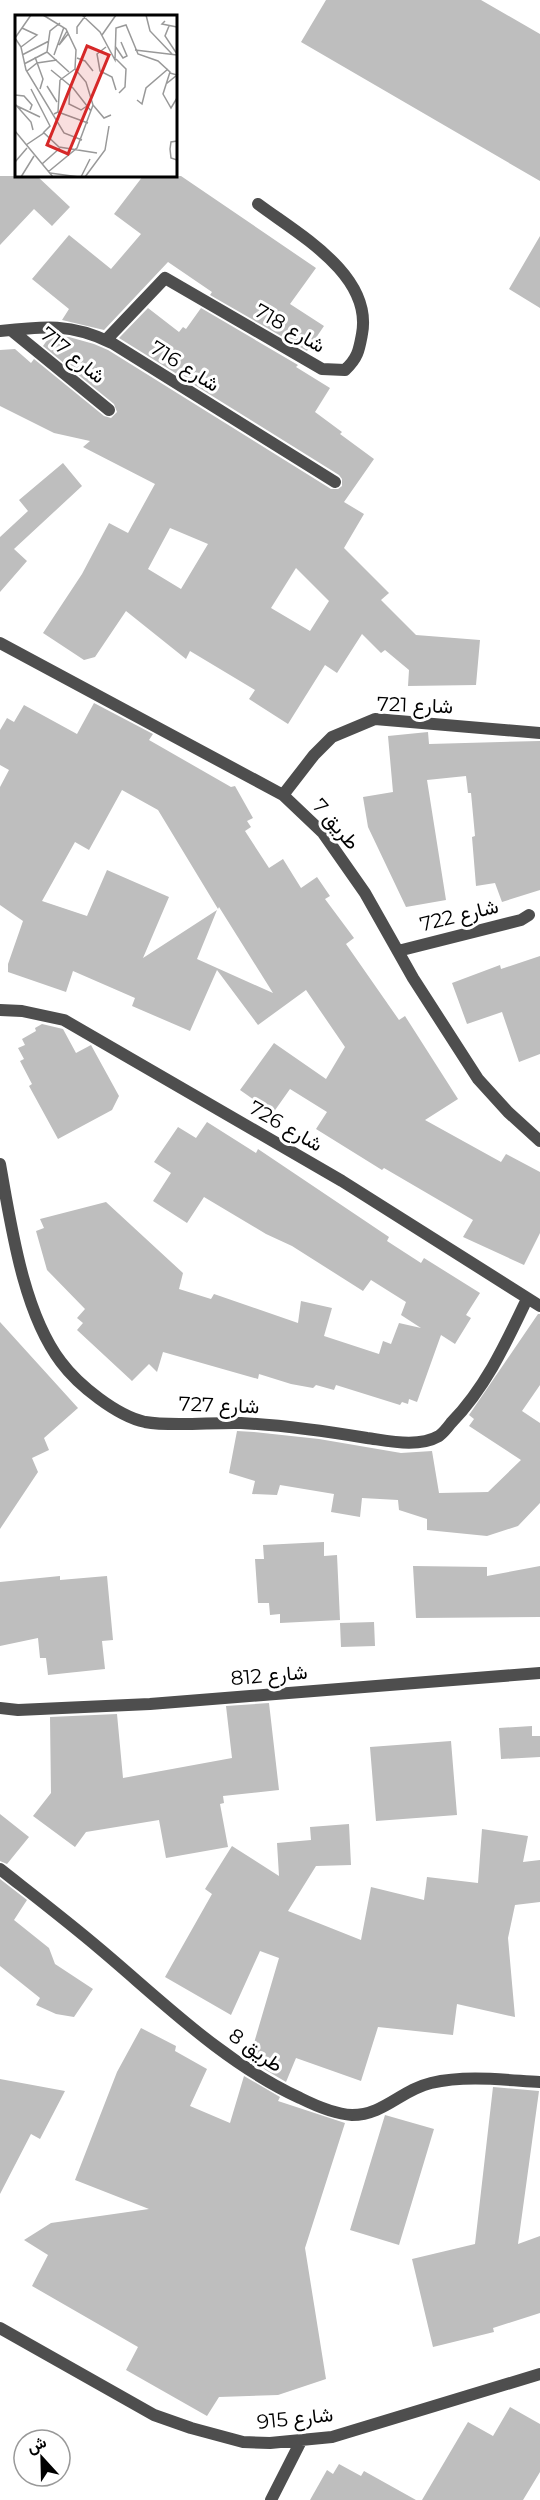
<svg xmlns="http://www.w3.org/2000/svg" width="540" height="2500" viewBox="0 0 540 2500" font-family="Montserrat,Vazirmatn,sans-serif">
	<rect width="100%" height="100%" fill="#fff"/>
	<path fill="#bebebe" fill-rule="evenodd" d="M326,0H481L540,34V181L301,42Z
		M0,176H37L70,207L52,226L34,209L0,245Z
		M143,176H181L316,268L290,304L324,326L307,351L210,295L212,292L168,262L104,330L62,320L69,309L32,279L69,235L111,269L141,234L114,214Z
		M540,236V308L509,289Z
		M148,308L179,332L183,327L186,329L201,308L298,365L296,367L330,388L315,412L342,432L340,434L374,459L344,502L364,514L344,548L389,593L381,600L416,635L480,640L476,685L408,686L409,670L385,650L381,653L362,634L337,673L325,665L288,724L249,699L255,690L190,651L186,659L126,611L95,657L84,660L43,633L82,574L109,523L128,533L155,484L83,447L90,441L54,433L0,406V350L15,349L31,363L34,359L104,416L111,418L117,412L114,404L43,346L50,336L69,337L94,344L108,350L331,489H338L342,486V479L339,475L119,338ZM170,528L208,544L181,589L148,569ZM296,568L329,601L310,631L271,608Z
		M63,463L82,486L14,549L27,561L0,592V537L28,511L19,500Z
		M94,703L153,734L149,740L231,787L235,786L253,818L247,821L251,827L245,831L269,868L283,859L301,888L317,877L330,896L325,899L354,938L346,944L399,1020L405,1016L458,1099L425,1120L501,1162L506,1154L540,1172V1233L524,1265L463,1237L473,1220L384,1168L382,1170L316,1129L327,1112L290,1089L273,1113L240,1090L274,1043L326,1079L345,1047L306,990L258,1025L217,970L190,1031L132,1006L135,998L73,971L66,992L8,972V964L23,921L0,905V787L9,770L0,765V730L7,718L14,722L24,705L77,734ZM122,790L158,810L218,909L219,907L273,993L197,959L217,910L143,958L169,897L107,870L87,916L42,901L75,842L89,850Z
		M428,732L429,744L540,741V890L502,902L495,883L476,886L472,837L475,836L471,793H468L466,776L427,780L446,900L406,907L368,827L363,797L393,792L388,736Z
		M540,956V1054L519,1062L502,1012L467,1024L452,983L500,965L501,969Z
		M42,1024L63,1029L76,1053L91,1045L119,1096L112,1110L58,1139L29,1086L32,1084L20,1061L24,1059L18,1048L25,1045L22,1039L36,1031L35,1028Z
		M207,1122L256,1153L258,1149L389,1237L387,1241L421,1263L424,1258L480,1293L466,1315L471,1318L455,1344L441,1335L417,1402L409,1399L408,1404L402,1402L400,1405L336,1385L334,1390L316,1385L313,1388L291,1384L259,1374L258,1379L163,1352L157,1372L149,1364L132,1381L77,1330L83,1323L77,1318L85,1309L47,1270L36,1231L44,1228L40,1219L106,1202L183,1273L179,1289L211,1299L214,1294L298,1323L301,1301L332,1308L324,1336L379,1354L383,1341L391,1344L399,1323L421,1328L401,1315L406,1302L371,1280L363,1291L292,1246L266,1234L204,1197L187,1223L153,1201L171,1173L154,1162L178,1127L196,1138Z
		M538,1314H540V1385L522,1411L540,1423V1503L518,1526L487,1536L427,1530V1519L399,1510L398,1500L362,1498L360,1517L331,1512L334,1494L280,1485L277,1495L252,1494L255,1481L229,1473L237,1431L254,1432L319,1439L401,1453L432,1451L439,1493L488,1492L521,1460L469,1426L474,1419L469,1415Z
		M0,1322L78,1408L44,1438L49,1450L32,1458L38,1472L0,1529Z
		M324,1542V1556L337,1555L340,1620L280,1623V1614L270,1615L269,1603H258L255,1559H264L263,1545Z
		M413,1566L487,1567V1576L540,1566V1617L416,1618Z
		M60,1576V1580L107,1576L113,1640L102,1641L105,1669L48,1675L46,1658H40L38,1638L0,1646V1582Z
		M374,1622L375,1646L341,1647L340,1623Z
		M269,1703L279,1790L223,1796L224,1803L220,1804L228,1847L166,1858L159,1820L86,1832L75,1847L33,1816L51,1793L50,1717L117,1714L123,1778L232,1758L226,1706Z
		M532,1726V1736H540V1757L501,1759L499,1728Z
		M451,1741L457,1815L376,1821L370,1747Z
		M0,1814L29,1837L7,1864L0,1861Z
		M349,1824L351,1865L316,1866L288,1911L361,1940L371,1887L424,1900L427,1877L478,1883L482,1829L528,1836L523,1862L540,1860V1902L515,1905L508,1938L515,2017L457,2004L453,2035L378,2027L361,2081L296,2058L286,2082L249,2060L279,1958L260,1951L231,2015L165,1977L212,1894L205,1889L232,1846L279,1876L277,1843L311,1840L310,1827Z
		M0,1879L27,1900L14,1920L49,1948L55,1964L93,1989L74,2017L56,2014L36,2005L40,1998L0,1966Z
		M141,2028L176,2046L175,2051L207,2069L190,2106L230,2123L244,2076L280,2097L278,2101L345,2123L305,2248L326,2379L278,2395L219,2397L207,2416L126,2370L138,2347L32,2286L48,2255L24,2240L51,2223L149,2209L75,2180L117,2072Z
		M0,2079L65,2091L40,2139L31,2134L0,2194Z
		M493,2087L539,2091L518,2244L540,2236V2313L493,2328L494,2332L433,2347L412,2259L475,2244Z
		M385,2115L434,2129L399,2245L350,2230Z
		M510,2407L540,2424V2472L523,2500H422L468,2422L493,2436Z
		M339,2464L361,2476L364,2471L416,2500H310L327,2470L333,2474Z"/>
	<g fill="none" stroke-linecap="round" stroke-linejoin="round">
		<path stroke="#4e4e4e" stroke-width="12" d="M11,330L109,410
			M0,331C44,326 71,323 112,343L335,482
			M106,340L165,278L322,369L345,370C358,358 359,350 362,334C373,275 298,234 258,204
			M0,643L283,795L323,833L365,893L413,978L478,1079L508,1112L540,1141
			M283,795L314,755L332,737L375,719L540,733
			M398,951L521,920L529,915
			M0,1010L22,1011L64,1020L342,1181L540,1306
			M0,1164C11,1225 23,1312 61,1362C78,1385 117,1416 145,1422C172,1427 213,1422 241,1423C283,1425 325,1431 367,1438C389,1441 418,1448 439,1436C443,1433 448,1427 451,1423C486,1387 506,1343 527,1299
			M0,1708L18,1710L150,1704L540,1673
			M0,1869C33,1895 67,1921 100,1949C163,2002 224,2063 300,2098C316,2106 334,2114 352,2115C384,2115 401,2090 431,2083C466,2075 504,2080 540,2082
			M0,2328L154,2415L191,2428L243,2442L270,2443L332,2437L540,2374
			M271,2500L301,2441"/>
	</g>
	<g text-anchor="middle" stroke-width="6" stroke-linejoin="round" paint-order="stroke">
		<g font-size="20" fill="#000" stroke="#fff">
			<text transform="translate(290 328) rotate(30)" y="7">شارع 718</text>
			<text transform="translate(73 355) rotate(39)" y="7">شارع 717</text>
			<text transform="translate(185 366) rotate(32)" y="7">شارع 716</text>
			<text transform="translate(415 705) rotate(2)" y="7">شارع 721</text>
			<text transform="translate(336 824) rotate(49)" y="7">7 طريق</text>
			<text transform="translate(459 915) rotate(-14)" y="7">شارع 722</text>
			<text transform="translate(286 1126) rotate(30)" y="7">شارع 726</text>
			<text transform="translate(219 1405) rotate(2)" y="7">شارع 727</text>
			<text transform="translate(269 1675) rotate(-5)" y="7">شارع 812</text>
			<text transform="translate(256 2050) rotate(35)" y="7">طريق 8</text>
			<text transform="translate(295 2418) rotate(-6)" y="7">شارع 915</text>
		</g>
	</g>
	<g transform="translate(15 15)">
		<rect width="162" height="162" fill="#fff"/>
		<path fill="none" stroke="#999" stroke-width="1.5" d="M28,0L51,14L61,35L60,54L71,67L78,90L62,133L33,157M67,0L85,17L100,45L101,13L111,10L123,39L143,46L155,57L148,79L156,93L162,83M131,0L135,16L157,39M150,6L147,9L162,12M154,11L150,21L162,39M52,16L44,30L53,19M62,19V12L71,0M87,20L101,0M0,23L6,32L11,55L49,118L67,125M0,23L16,0M100,31L108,43L112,41L106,27M6,32L22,20L7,13M91,32L82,39L85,56L97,62L101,75M120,35L162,40M32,37L35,16L45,8M7,40L34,26M39,40L49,12M20,42L28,64L25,74M62,43L70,46L78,56M101,44L111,54L110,72L104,78M9,49L32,37L54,57M36,55L58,73L76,96M12,56L22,48L42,45M45,65L60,54M151,69L162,60L155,58M32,71L42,87M55,71L54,89L66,95L72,91M16,74L35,111L28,118M0,80L9,81L17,90L15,95M122,85L127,89L131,73L153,54M0,89L16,107L18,115M78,90L89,103L96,100M2,91L25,102M43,97L73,108M39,99L43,97L45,65M0,116L38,162M162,126L156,127L155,134L156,143L162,145M11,130L29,118L44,132L82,138M0,147L12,133M27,149L45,133M35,158L64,162M6,162L19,141M66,162L75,144M70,162L90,135L94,111"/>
		<path fill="#d62828" fill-opacity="0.15" stroke="#d62828" stroke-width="3" d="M72,31L94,40L53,139L32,130Z"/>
		<rect width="162" height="162" fill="none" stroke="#000" stroke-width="3"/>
	</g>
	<g transform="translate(42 2458) rotate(338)"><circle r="28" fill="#ffffff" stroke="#999999" stroke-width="1.5"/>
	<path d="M0-4.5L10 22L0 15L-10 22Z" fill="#000000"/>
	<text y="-9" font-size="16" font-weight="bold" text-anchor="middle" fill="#000000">ش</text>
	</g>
</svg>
